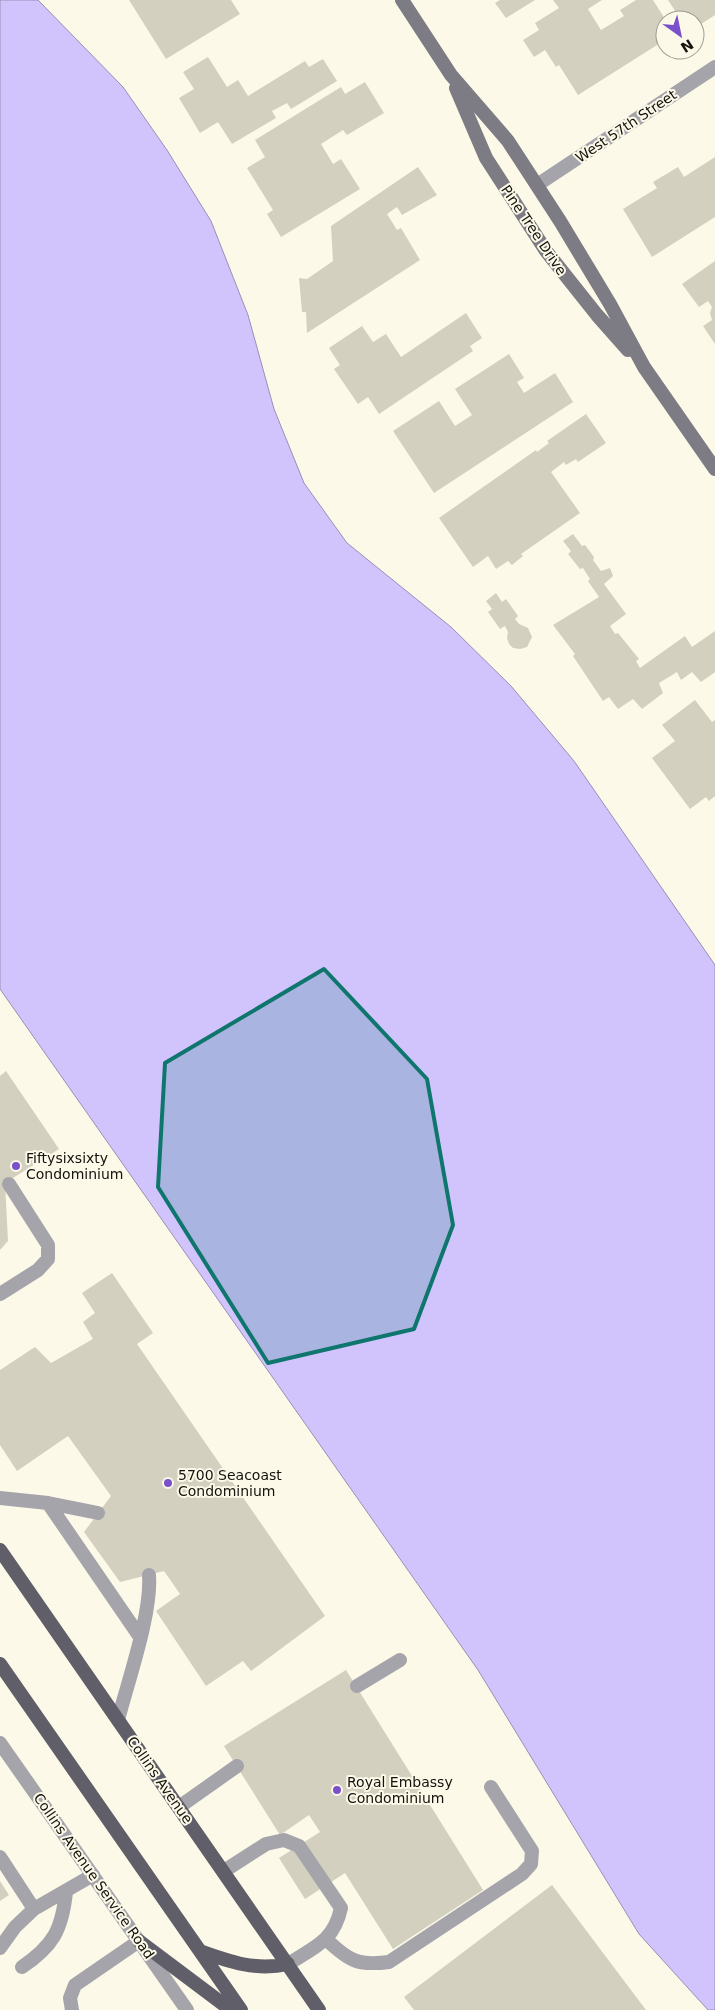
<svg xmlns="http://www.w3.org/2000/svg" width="715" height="2010" viewBox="0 0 715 2010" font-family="'DejaVu Sans',sans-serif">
	<rect width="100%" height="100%" fill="#fcf9e9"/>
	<path fill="#d1c4fd" stroke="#988fb5" d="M0,0H38L123,87L167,150L211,221L248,315L274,409L304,483L347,543L451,627L511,686L574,761L715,965V2010H708L639,1934L478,1670L0,989Z"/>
	<path fill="#d3d0c0" d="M129,0H231L240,14L166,59Z
		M500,0H535L506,18L495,3Z
		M553,0H602L588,9L601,30L624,16L620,10L636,0H653L665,19V40L578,95L559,65L556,67L545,50L534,57L523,40L539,30L535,23L559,8Z
		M668,0H715V15L695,28V20H681Z
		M208,57L227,87L238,80L248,96L305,61L309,67L323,59L337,81L291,109L287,103L272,111L276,118L232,144L218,122L200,133L179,98L194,89L183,72Z
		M365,82L384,113L347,135L343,130L321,144L333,164L341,159L360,189L281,237L267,214L273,210L247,168L265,157L255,140L341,87L345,94Z
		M715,157V217L652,257L623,209L657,188L653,182L678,167L684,177Z
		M418,167L437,195L402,215L397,207L387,214L397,230L401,228L420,260L307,333L306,312H302L299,278L307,279L333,261L331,226Z
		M715,261V344L703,326L712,320L710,313L712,307L708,301L699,307L682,284Z
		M466,313L482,338L470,346L473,351L379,414L368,397L358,404L334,369L340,365L329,348L362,326L373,342L386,334L401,357Z
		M509,354L524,378L517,382L524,393L555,373L573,402L434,493L393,431L439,401L455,426L472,415L455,389Z
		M586,414L606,443L578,462L576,459L566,465L564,462L551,472L580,513L521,554L523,556L512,565L508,561L496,569L488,556L473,567L439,518L536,450L537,452L549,443L547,441Z
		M573,534L582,546L585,545L594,557L593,560L601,571L610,568L613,576L604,584L626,614L610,626L615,634L618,633L639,659L636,661L640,668L685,636L692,647L715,631V672L701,682L692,672L681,680L677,672L659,683L663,693L642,709L633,699L618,709L609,697L603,701L573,656L575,654L553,625L599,597L588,581L590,579L583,568L580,569L568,554L571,551L563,541Z
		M496,593L502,602L506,599L518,616L515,619L519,624L528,628L532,637L527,647L520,649L513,648L509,644L507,638L508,632L505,626L500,629L488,612L492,609L486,601Z
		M695,700L712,722L715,720V796L709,801L706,797L690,809L652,758L675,741L662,725Z
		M6,1071L59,1149L5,1183L8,1241L0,1250V1076Z
		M112,1273L153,1333L137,1344L325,1616L251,1671L243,1661L206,1686L156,1611L180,1594L164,1571L120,1582L84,1532L111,1496L68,1436L17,1471L0,1445V1370L35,1347L51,1363L93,1339L83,1322L95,1313L82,1293Z
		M346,1670L483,1890L393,1949L345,1873L305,1899L279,1858L320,1832L309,1815L280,1835L224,1746Z
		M0,1881L9,1895L0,1901Z
		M552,1885L646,2010H414L404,1997Z"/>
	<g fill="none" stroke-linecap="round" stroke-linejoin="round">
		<path stroke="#a5a4aa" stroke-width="14" d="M0,1294L38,1270L48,1259V1245L9,1184
			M0,1498L48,1503L98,1513
			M48,1503L140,1637
			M357,1686L400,1660
			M118,1720C128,1681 152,1613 149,1575
			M179,1807L237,1766
			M0,1857L34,1909
			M224,1871L266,1844L284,1840L299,1846L341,1908C334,1941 315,1947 288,1964
			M327,1940C349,1961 358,1966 389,1962L522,1874L531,1864L532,1851L491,1787
			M0,1948L15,1927L34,1909L93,1875
			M22,1967C53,1946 62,1930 66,1892
			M72,2010L70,1998L75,1985L139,1941"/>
		<path stroke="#a5a4aa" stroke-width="14" d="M537,185L715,67"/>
		<path stroke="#a5a4aa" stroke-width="14" d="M0,1743L187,2010"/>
		<path stroke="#7d7b84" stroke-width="14" d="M402,0L451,75L508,141L560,221L610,304L644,367L715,469
			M456,88L486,158L546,251L597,315L628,350"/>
		<path stroke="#605e69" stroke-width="14" d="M0,1550L319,2010
			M0,1664L241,2010
			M139,1941L231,2010
			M200,1951C230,1962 256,1971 288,1964"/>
	</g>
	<path fill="#0f766e" fill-opacity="0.2" stroke="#0f766e" stroke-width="4" stroke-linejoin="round" d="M324,969L427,1079L453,1225L414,1329L268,1363L158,1187L165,1063Z"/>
	<g fill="#7952cb" stroke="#fcf9e9" stroke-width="2">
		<circle cx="16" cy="1166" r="5"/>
		<circle cx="168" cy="1483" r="5"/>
		<circle cx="337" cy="1790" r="5"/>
	</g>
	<g text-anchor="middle" stroke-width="4" stroke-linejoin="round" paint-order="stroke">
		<g font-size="14" fill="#13120c" stroke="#fcf9e9">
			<text transform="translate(626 126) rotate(-34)" y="5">West 57th Street</text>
			<text transform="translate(534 230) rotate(56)" y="5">Pine Tree Drive</text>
			<text transform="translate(160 1780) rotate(55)" y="5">Collins Avenue</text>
			<text transform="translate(94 1876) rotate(55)" y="5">Collins Avenue Service Road</text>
		</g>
		<g font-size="14" fill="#13120c" stroke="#fcf9e9" text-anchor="start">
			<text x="26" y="1163">Fiftysixsixty<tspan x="26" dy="16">Condominium</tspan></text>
			<text x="178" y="1480">5700 Seacoast<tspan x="178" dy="16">Condominium</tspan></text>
			<text x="347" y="1787">Royal Embassy<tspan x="347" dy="16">Condominium</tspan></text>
		</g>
	</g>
	<g transform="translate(680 35) rotate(147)"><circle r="24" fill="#fcf9e9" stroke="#9f9d91"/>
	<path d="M0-4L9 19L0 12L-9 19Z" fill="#7952cb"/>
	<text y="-8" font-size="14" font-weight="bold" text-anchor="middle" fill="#13120c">N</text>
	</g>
</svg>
